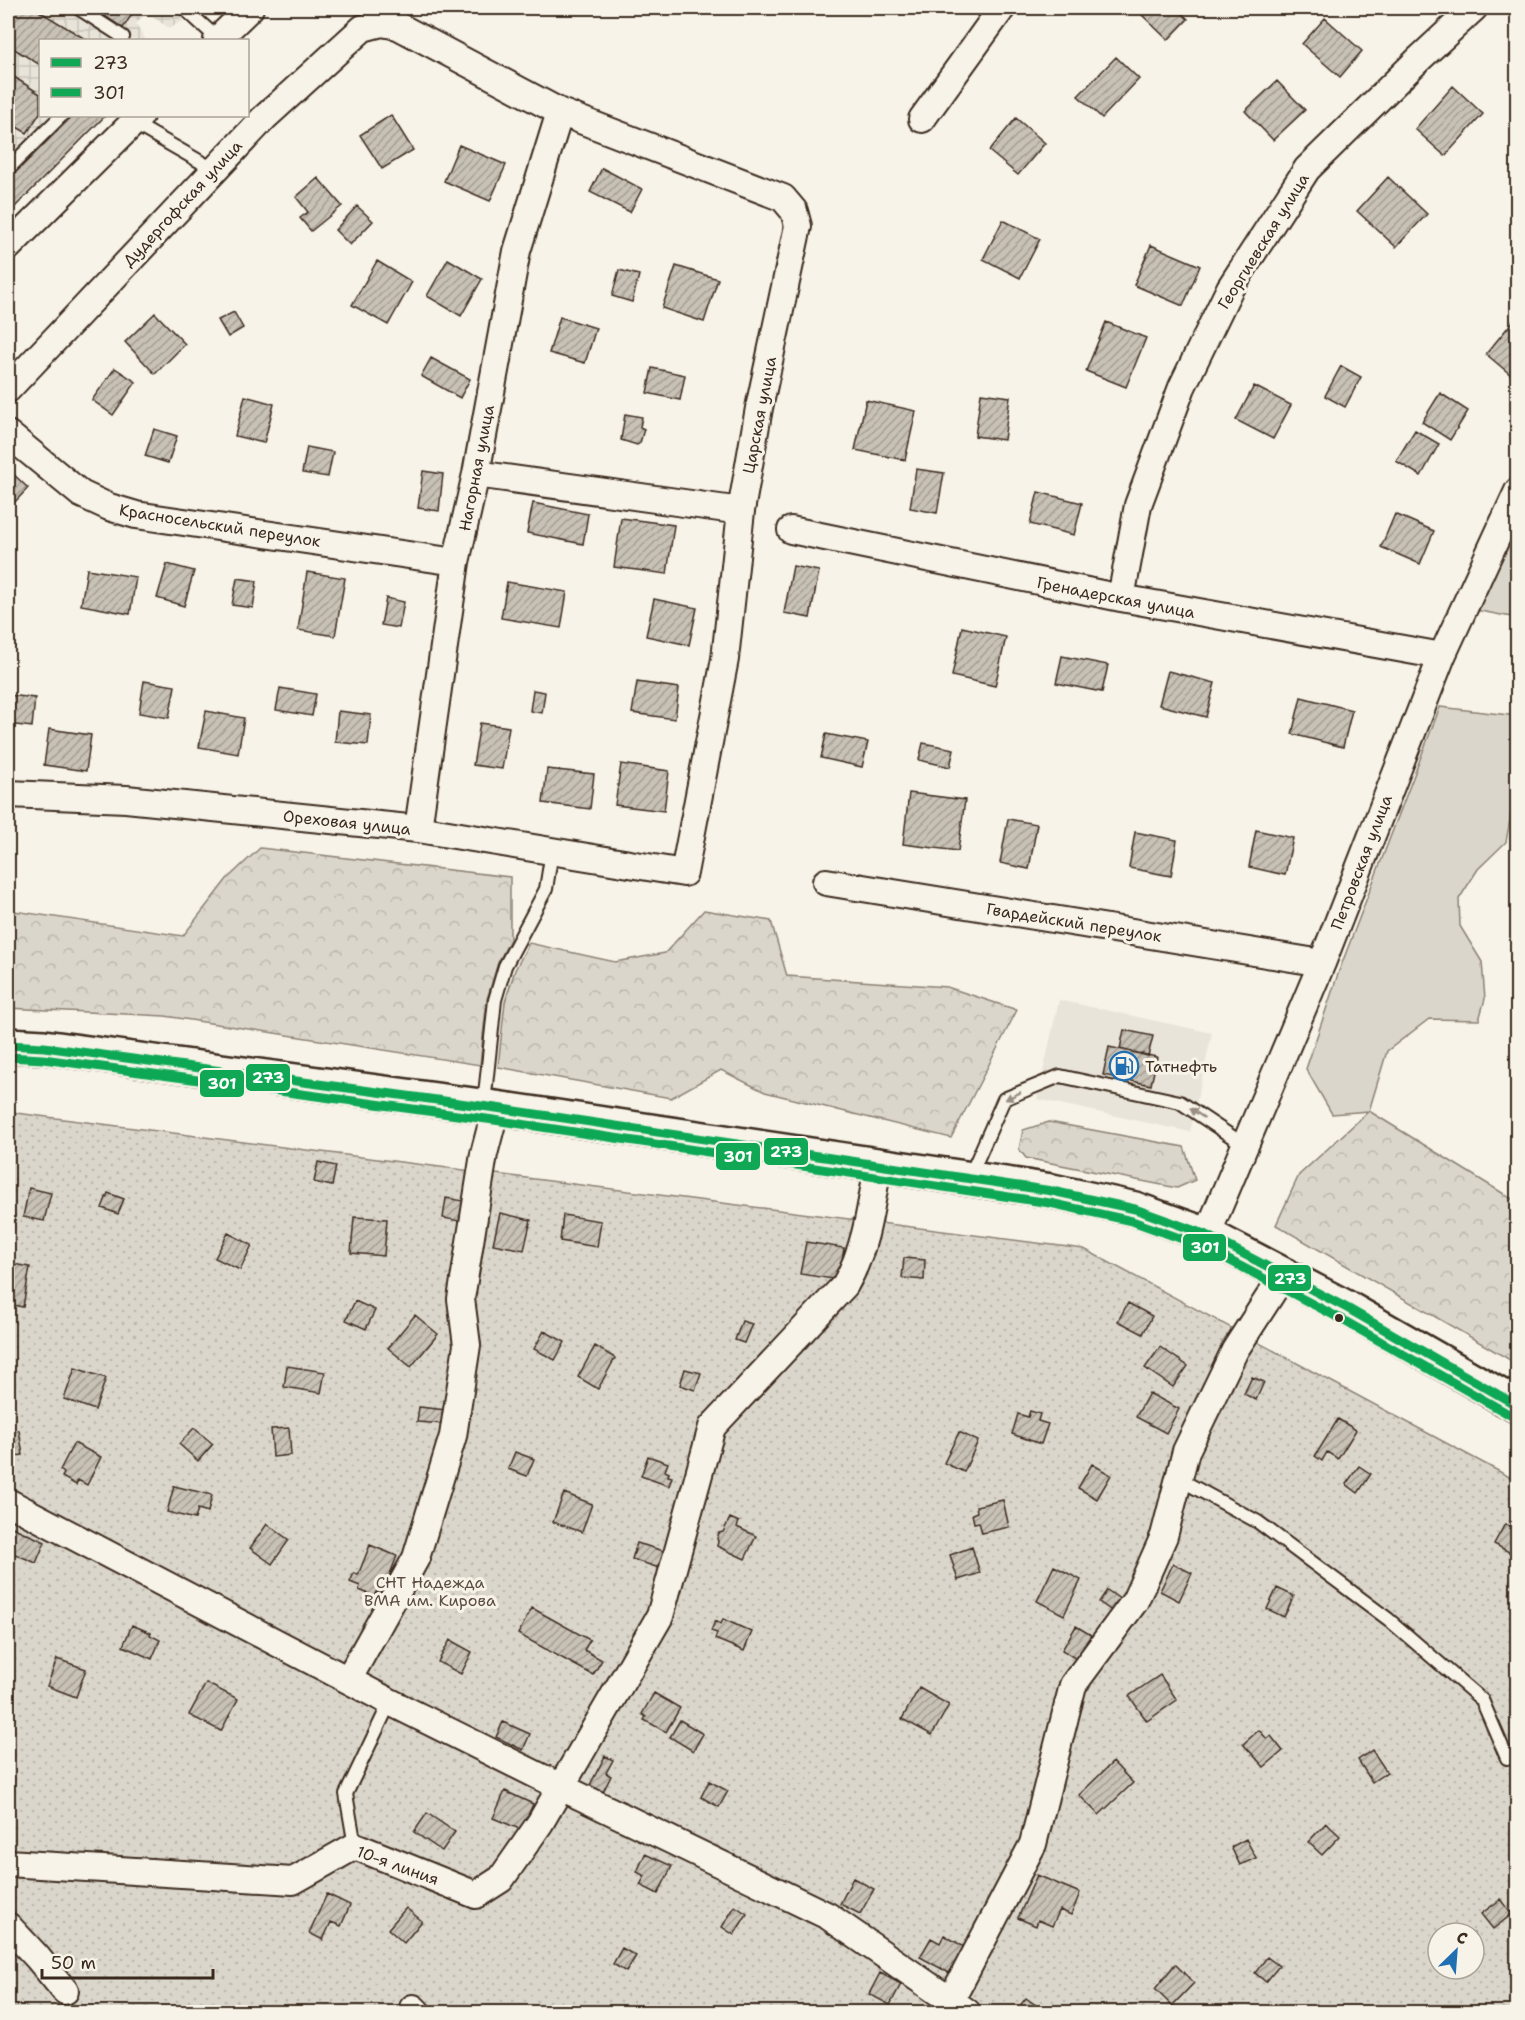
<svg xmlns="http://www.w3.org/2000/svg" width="1525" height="2020" viewBox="0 0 1525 2020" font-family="'Shantell Sans',sans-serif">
	<defs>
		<pattern id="industrial-grid" width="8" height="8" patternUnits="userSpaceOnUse" patternTransform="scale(1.5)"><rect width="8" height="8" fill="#e9e4d9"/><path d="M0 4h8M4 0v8" fill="none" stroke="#c9c4ba"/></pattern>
		<pattern id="forest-crowns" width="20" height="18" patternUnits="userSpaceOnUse" patternTransform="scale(1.5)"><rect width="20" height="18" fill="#dbd6cb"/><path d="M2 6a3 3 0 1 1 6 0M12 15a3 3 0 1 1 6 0" fill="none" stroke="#bdb8ae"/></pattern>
		<pattern id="garden-dots" width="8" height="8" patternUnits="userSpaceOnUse" patternTransform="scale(1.5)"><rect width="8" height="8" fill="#dbd6cb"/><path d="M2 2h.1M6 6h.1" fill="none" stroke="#bdb8ae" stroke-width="1.8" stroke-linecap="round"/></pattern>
		<pattern id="building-hatch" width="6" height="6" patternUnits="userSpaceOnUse" patternTransform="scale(1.5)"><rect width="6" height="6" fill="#c8c1b6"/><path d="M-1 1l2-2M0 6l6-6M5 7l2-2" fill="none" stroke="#a49d93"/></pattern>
	</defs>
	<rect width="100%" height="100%" fill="#f7f3e8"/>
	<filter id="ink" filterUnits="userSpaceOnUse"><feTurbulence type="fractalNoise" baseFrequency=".0167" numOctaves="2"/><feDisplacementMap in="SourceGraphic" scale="12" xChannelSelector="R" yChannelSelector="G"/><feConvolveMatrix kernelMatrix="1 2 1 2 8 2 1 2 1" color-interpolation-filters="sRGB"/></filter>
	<g filter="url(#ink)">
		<path fill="#e9e4d9" d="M1059,1000L1212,1033L1190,1132L1037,1099Z"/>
		<path fill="url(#industrial-grid)" d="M8,8H137L145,13L136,24L146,40H40V116H98L8,209Z
			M139,8H210L169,28Z"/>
		<path fill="#dbd6cb" stroke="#8b8074" stroke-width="1.5" d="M1517,530V618L1475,610Z
			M1440,707L1517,716V781L1506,842L1478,869L1459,899L1460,926L1482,962L1485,999L1479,1020L1429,1019L1387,1051L1369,1111L1332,1114L1306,1069L1339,971Z"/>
		<path fill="url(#forest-crowns)" stroke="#8b8074" stroke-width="1.5" d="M260,848L510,877V939L498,963L487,999L480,1065L165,1016L8,1008V910L183,936L227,879Z
			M704,910L771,921L787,976L947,987L1017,1010L951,1138L765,1092L721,1070L671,1098L498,1067L505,1002L515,970L529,943L615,962L665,953Z
			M1369,1111L1517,1202V1364L1276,1225L1299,1175Z
			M1049,1122L1184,1147L1195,1180L1177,1188L1026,1158L1019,1149L1023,1130Z"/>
		<path fill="url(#garden-dots)" stroke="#8b8074" stroke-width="1.5" fill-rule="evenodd" d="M8,1112L1084,1249L1517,1481V2012H8ZM1438,1933H1474V1969H1438Z"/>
		<path fill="url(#building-hatch)" stroke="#3b2a1e" stroke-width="1.5" d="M8,8H34L87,40H40V65L8,45Z
			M93,8H129L134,11L123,28Z
			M1149,8H1176L1188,19L1168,40L1142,15Z
			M1325,18L1362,51L1340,77L1302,44Z
			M1116,57L1139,79L1102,118L1078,96Z
			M8,73L40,94V113L27,133L8,122Z
			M1277,81L1305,110L1273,140L1245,111Z
			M1453,86L1483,114L1445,156L1415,129Z
			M391,115L413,150L382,169L360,135Z
			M72,116H105L8,214V180Z
			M1016,118L1045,143L1018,175L989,151Z
			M459,145L506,165L490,201L444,181Z
			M602,168L642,189L630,212L590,192Z
			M1388,177L1427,214L1396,247L1357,211Z
			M318,178L342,206L311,231L300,218L308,212L296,197Z
			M357,206L373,221L350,245L335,230Z
			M1003,220L1040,239L1020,278L983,259Z
			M1151,245L1200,266L1183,306L1134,285Z
			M448,259L482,279L461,316L427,296Z
			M377,261L412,282L388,325L352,305Z
			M676,266L718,279L704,322L662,308Z
			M619,270L639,275L632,302L612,296Z
			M234,312L243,328L228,337L218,320Z
			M155,313L185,344L155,374L125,342Z
			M1518,315V381L1486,354Z
			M560,317L596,328L585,363L549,353Z
			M1106,322L1146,338L1126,387L1086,371Z
			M431,358L470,379L460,398L421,376Z
			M1341,366L1361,377L1345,407L1325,396Z
			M115,368L136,382L113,415L92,400Z
			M652,368L685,375L680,400L647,393Z
			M1254,386L1291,405L1273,439L1236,420Z
			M981,393L1010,397L1004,440L975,436Z
			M1440,393L1468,411L1450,440L1422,422Z
			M245,396L274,404L264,443L235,436Z
			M866,400L916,411L905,460L855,450Z
			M625,414L642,417L640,427L644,429L640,443L637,445L621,440Z
			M154,429L177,436L168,463L145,456Z
			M1415,430L1439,444L1421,476L1396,461Z
			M307,447L333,452L328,477L302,473Z
			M8,469L28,488L13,504L8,500Z
			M916,469L944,473L937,513L910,508Z
			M423,471L443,474L439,511L418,508Z
			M1038,492L1082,503L1074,535L1030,524Z
			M533,503L588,514L583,544L527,533Z
			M1395,514L1434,531L1420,564L1381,547Z
			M621,518L674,525L667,574L614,567Z
			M167,564L194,571L184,606L157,598Z
			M793,566L819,571L810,618L784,613Z
			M87,569L136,577L130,614L81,605Z
			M307,572L345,578L335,636L298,630Z
			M237,578L257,581L253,608L232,605Z
			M507,582L567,592L561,628L501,618Z
			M386,598L404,602L399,628L381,625Z
			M654,599L697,608L689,645L646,636Z
			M962,627L1006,637L995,686L952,676Z
			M1062,656L1108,665L1102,692L1056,683Z
			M1168,671L1215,683L1206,717L1159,705Z
			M144,681L175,686L169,718L139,713Z
			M637,682L679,688L675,719L632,713Z
			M280,688L316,694L312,716L276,710Z
			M533,690L545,692L542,713L530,711Z
			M8,695L35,698L32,727L8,724Z
			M1301,697L1352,710L1343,747L1292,734Z
			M206,711L244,718L238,754L199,747Z
			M338,711L371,715L368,745L335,742Z
			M480,723L509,727L502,769L473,765Z
			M49,729L91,735L86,771L44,765Z
			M826,734L868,742L862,767L821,758Z
			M923,743L954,749L950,767L919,760Z
			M621,764L669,771L664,811L615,805Z
			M547,769L594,774L590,809L543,803Z
			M909,793L965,800L958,851L903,844Z
			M1008,819L1037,824L1029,869L1000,863Z
			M1256,830L1293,838L1285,875L1249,867Z
			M1135,832L1177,840L1171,876L1129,868Z
			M1124,1030L1153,1036L1148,1056L1120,1049Z
			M1109,1047L1157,1057L1151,1085L1103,1075Z
			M318,1162L336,1166L332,1186L314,1182Z
			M29,1188L51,1193L44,1221L23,1217Z
			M108,1193L124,1199L118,1214L102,1208Z
			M446,1198L469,1202L465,1222L443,1218Z
			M500,1213L531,1220L524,1250L493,1244Z
			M563,1215L601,1221L597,1247L560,1241Z
			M354,1217L387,1219L384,1256L351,1253Z
			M228,1233L252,1245L240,1270L215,1258Z
			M806,1242L844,1248L839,1280L800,1274Z
			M904,1258L925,1260L924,1280L902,1278Z
			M8,1263L30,1267L23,1307L8,1304Z
			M355,1301L375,1310L366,1329L346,1320Z
			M1128,1303L1152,1316L1143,1334L1118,1321Z
			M415,1315L438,1334L411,1367L388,1348Z
			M742,1321L752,1324L744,1343L735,1340Z
			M544,1331L565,1342L555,1360L534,1349Z
			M595,1346L615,1358L598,1389L578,1377Z
			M1160,1347L1188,1366L1173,1387L1145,1368Z
			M287,1366L325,1372L321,1393L284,1387Z
			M75,1368L106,1378L95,1410L64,1399Z
			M685,1369L701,1373L695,1390L680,1385Z
			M1252,1377L1264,1382L1256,1400L1244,1394Z
			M1149,1393L1179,1409L1166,1433L1136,1417Z
			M419,1407L446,1410L445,1424L417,1422Z
			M1030,1411L1040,1414L1038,1421L1048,1424L1041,1444L1012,1434L1018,1414L1028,1417Z
			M1338,1419L1356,1430L1338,1459L1327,1452L1322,1461L1315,1456Z
			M194,1428L213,1444L198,1461L179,1444Z
			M289,1428L291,1455L273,1457L271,1429Z
			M19,1430L23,1455L8,1457V1432Z
			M959,1432L978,1441L964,1472L944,1463Z
			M74,1443L101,1457L87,1485L78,1480L76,1485L62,1477L64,1473L60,1470Z
			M515,1452L534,1459L527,1476L508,1469Z
			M648,1456L668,1463L665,1471L669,1473L668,1476L672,1477L669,1486L641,1476Z
			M1092,1464L1111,1475L1097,1499L1078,1488Z
			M1359,1466L1371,1474L1358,1493L1346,1484Z
			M174,1486L212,1495L208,1512L198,1509L195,1519L167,1512Z
			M564,1493L592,1504L582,1532L553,1522Z
			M1003,1500L1009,1527L982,1533L979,1522L974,1523L972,1514L977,1512L976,1506Z
			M730,1518L739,1522L737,1527L756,1536L745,1559L717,1546L718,1542L717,1538L719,1533L723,1532Z
			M267,1524L289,1540L272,1564L250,1548Z
			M1505,1524L1518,1531V1557L1494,1544Z
			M10,1526L45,1542L36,1563L8,1551V1532Z
			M637,1543L667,1552L662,1569L632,1559Z
			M370,1545L397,1556L382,1595L376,1592L374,1596L359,1590L360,1586L350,1582L354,1573L358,1575Z
			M972,1547L980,1573L958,1580L950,1555Z
			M1173,1564L1192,1573L1179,1601L1160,1591Z
			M1054,1566L1081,1580L1064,1615L1037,1601Z
			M1277,1588L1294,1596L1284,1617L1267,1609Z
			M1107,1590L1124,1602L1116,1614L1099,1602Z
			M532,1608L590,1640L584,1650L602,1660L593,1675L518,1634Z
			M723,1619L752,1632L744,1651L715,1639L717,1633L711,1631L715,1621L721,1624Z
			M132,1625L151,1633L150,1635L160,1640L152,1659L123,1646Z
			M1076,1626L1091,1635L1076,1659L1062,1650Z
			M450,1640L472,1652L461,1674L438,1662Z
			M57,1659L86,1669L76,1697L47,1686Z
			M1160,1675L1177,1700L1147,1721L1129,1696Z
			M206,1683L238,1699L221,1731L189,1715Z
			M919,1688L949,1705L932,1735L902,1719Z
			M654,1693L680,1708L666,1732L644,1720L646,1717L642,1714Z
			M680,1720L703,1734L693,1751L670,1737Z
			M503,1722L530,1734L523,1750L496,1737Z
			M1259,1730L1267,1739L1271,1736L1283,1751L1264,1767L1243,1744Z
			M1372,1750L1387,1772L1372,1782L1358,1760Z
			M605,1756L613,1760L606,1773L611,1776L602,1794L589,1787Z
			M1113,1762L1133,1783L1099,1815L1079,1795Z
			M709,1781L728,1791L719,1807L701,1797Z
			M505,1791L533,1804L522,1830L493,1818Z
			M427,1813L455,1832L442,1851L414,1832Z
			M1326,1823L1340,1836L1322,1855L1308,1842Z
			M1246,1839L1256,1858L1240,1865L1231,1847Z
			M645,1854L672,1866L658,1894L640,1885L645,1876L637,1872Z
			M1037,1875L1080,1893L1071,1915L1060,1910L1052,1926L1038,1920L1036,1926L1018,1918Z
			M853,1878L874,1889L860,1914L840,1904Z
			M327,1894L350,1905L341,1926L331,1922L323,1940L309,1933Z
			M1501,1899L1512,1914L1493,1929L1481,1914Z
			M735,1906L747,1914L734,1935L722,1927Z
			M406,1908L422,1921L404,1943L388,1929Z
			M944,1935L966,1948L951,1974L920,1957L931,1938L940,1943Z
			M622,1948L636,1956L626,1972L613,1964Z
			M1267,1957L1279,1966L1266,1982L1255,1973Z
			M1175,1964L1194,1983L1172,2006L1155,1989Z
			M880,1973L901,1984L890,2005L869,1994Z
			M1026,1998L1037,2006L1032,2012H1015Z"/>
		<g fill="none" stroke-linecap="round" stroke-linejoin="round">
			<g stroke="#3b2a1e" stroke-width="16">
				<path id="lane" d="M78,8L123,37L122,40
					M184,8L218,39
					M133,123L213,169
					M8,169L61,116
					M484,1104L495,1000L505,966L546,889L552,851
					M970,1176L1004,1099L1060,1076L1180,1102L1246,1146
					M1179,1479L1258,1522L1388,1619L1482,1700L1507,1758
					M355,1846L346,1794L390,1702"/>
			</g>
			<g stroke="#3b2a1e" stroke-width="30">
				<path id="street" d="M217,40L250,8
					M922,119L1002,8
					M8,247L140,116
					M8,389L264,118L363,28L382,23L398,26L560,112L783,198L794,211L798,226L759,408L741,511L725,659L684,873L418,829L126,799L8,794
					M8,434L81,494L109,507L136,515L456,562
					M476,474L741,511
					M791,530L1121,598L1442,656
					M1121,598L1138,505L1182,387L1230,288L1307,169L1418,60L1474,8
					M418,829L456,562L476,474L517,251L560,112
					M826,882L1322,963
					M1207,1235L1322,963L1442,656L1518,491
					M8,1502L390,1702L561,1787L828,1916L967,2012
					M348,1680L416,1558L453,1436L467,1345L461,1299L484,1154L496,1108
					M8,1863L293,1881L355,1846L476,1895L501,1879L540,1823L660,1616L712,1427L845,1285C866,1249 871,1206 878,1165
					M8,1926L37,1957L65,1991
					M951,2000L1033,1844L1073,1685L1135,1601L1164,1536L1186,1451L1235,1350L1284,1274
					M413,2008L417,2012"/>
			</g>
			<g stroke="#3b2a1e" stroke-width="38">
				<path id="secondary" d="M8,1045L44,1047L496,1108L1052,1191L1135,1209L1207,1235L1347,1308L1518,1406"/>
			</g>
			<use href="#lane" stroke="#f7f3e8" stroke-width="12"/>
			<use href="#street" stroke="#f7f3e8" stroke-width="26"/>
			<use href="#secondary" stroke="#f7f3e8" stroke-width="33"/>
			<g stroke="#f7f3e8" stroke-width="14">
				<path id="bus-1" d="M8,1045L44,1047L496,1108L1052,1191L1135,1209L1207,1235L1347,1308L1518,1406"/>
			</g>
			<g stroke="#f7f3e8" stroke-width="14">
				<path id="bus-2" d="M8,1057L43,1059L494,1120L1050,1203L1132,1221L1202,1246L1341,1319L1512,1416"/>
			</g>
			<use href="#bus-1" stroke="#10a855" stroke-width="9"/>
			<use href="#bus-2" stroke="#10a855" stroke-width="9"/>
		</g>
		<defs><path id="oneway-solid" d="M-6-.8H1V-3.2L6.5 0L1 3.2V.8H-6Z" transform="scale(1.5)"/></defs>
		<g fill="#998e83">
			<use href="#oneway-solid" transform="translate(1013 1096) rotate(154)"/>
			<use href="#oneway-solid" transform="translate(1197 1113) rotate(-146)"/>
		</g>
	</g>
	<defs>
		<g id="fuel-ring" transform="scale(1.5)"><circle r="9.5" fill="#f7f3e8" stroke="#1f6fb2" stroke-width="1.5"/><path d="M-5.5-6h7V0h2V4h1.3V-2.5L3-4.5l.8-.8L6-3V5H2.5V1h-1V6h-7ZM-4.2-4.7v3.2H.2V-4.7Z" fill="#1f6fb2"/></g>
	</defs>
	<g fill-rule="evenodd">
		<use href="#fuel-ring" x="1124" y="1066"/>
	</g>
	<circle fill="#3b2a1e" stroke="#f7f3e8" stroke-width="2" cx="1339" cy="1318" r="5"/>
	<g text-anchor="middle" stroke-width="6" stroke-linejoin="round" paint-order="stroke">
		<g font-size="16" fill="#3b2a1e" stroke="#f7f3e8">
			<text transform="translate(182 203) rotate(-47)" y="6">Дудергофская улица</text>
			<text transform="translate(1263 241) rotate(-58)" y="6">Георгиевская улица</text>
			<text transform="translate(759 415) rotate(-79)" y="6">Царская улица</text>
			<text transform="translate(476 468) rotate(-79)" y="6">Нагорная улица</text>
			<text transform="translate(220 525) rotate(9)" y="6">Красносельский переулок</text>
			<text transform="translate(1116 597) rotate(11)" y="6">Гренадерская улица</text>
			<text transform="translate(347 822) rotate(6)" y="6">Ореховая улица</text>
			<text transform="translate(1361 862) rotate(-69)" y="6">Петровская улица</text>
			<text transform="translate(1074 922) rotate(9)" y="6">Гвардейский переулок</text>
			<text transform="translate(398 1865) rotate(20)" y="6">10-я линия</text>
		</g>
		<g font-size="16" fill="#3b2a1e" stroke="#f7f3e8" text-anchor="start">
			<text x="1145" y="1072">Татнефть</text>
		</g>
		<g font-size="16" fill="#5b4c41" stroke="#f7f3e8">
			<text x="430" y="1588">СНТ Надежда<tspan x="430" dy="18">ВМА им. Кирова</tspan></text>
		</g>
	</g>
	<g stroke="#f7f3e8" stroke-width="2">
		<rect x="245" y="1063" width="46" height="29" rx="6" fill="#10a855"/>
		<rect x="199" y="1069" width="46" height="29" rx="6" fill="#10a855"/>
		<rect x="763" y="1137" width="46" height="29" rx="6" fill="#10a855"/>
		<rect x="715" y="1142" width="46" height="29" rx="6" fill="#10a855"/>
		<rect x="1182" y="1233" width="45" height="29" rx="6" fill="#10a855"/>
		<rect x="1267" y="1264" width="45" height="28" rx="6" fill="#10a855"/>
	</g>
	<g font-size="16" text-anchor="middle" font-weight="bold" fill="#fff">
		<text x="268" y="1083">273</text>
		<text x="222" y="1089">301</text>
		<text x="786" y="1157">273</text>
		<text x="738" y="1162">301</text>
		<text x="1205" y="1253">301</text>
		<text x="1290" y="1284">273</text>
	</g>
	<rect width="1525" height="2020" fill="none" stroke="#f7f3e8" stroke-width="30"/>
	<rect x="15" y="15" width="1495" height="1990" fill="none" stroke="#3b2a1e" stroke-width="2" filter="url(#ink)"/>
	<rect x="39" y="39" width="210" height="78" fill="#f7f3e8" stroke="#aca397" stroke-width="1.5"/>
	<rect x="51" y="58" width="30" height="9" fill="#10a855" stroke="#aca397" stroke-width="1.5"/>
	<text x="93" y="69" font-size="18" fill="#3b2a1e">273</text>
	<rect x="51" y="88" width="30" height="9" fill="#10a855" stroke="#aca397" stroke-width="1.5"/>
	<text x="93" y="99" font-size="18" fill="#3b2a1e">301</text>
	<g transform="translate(1456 1951) rotate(25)"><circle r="28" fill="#f7f3e8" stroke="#aca397" stroke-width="1.5"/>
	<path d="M0-4.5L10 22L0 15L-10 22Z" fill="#1f6fb2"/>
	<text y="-9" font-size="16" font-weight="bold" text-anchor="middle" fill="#3b2a1e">С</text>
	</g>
	<path d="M42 1969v9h171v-9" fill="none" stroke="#3b2a1e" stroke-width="3"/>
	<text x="51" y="1969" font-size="18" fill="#3b2a1e" stroke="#f7f3e8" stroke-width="4.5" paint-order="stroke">50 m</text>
</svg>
